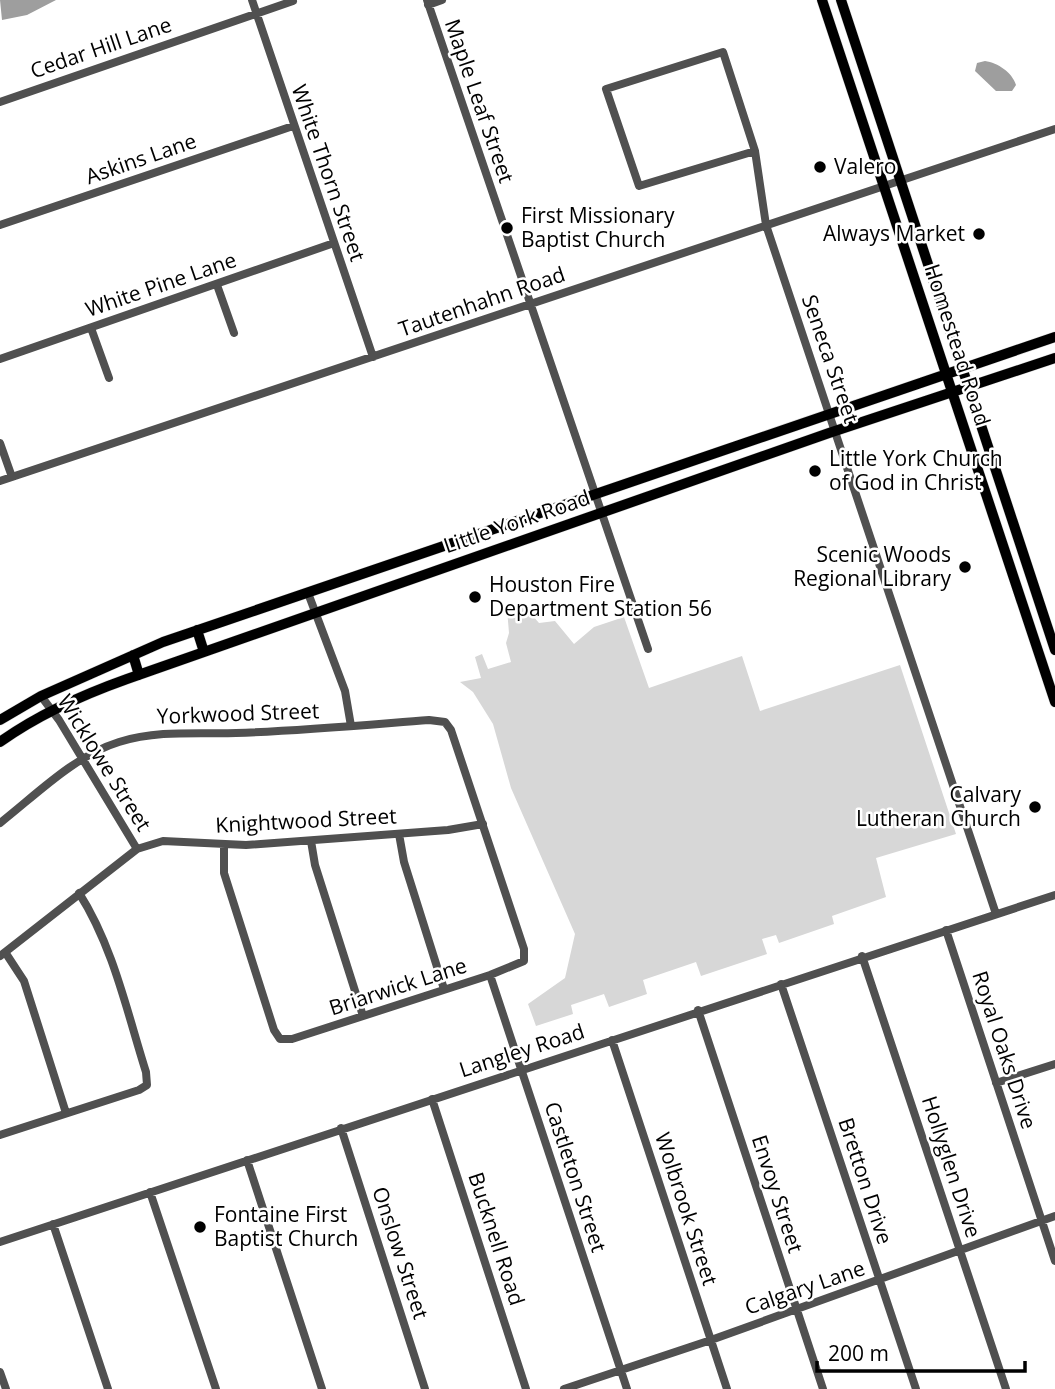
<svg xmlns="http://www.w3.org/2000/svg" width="1055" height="1389" viewBox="0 0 1055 1389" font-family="'Open Sans',sans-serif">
	<rect width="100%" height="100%" fill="#fff"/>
	<path fill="#d7d7d7" d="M526,608L539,623L555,621L574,644L594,627L624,617L649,688L742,656L760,711L900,665L956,834L876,858L886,897L832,916L834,924L779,943L776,935L762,939L767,954L701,976L696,962L643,980L647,994L609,1007L604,994L571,1005L573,1014L536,1026L528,1004L565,978L575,934L511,788L493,724L473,692L460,682L481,678L475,657L482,654L488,669L511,662L506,643L509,633L507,609Z"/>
	<path fill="#9e9e9e" d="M0,0H56L27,15L2,20Z
		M985,61C998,63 1012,72 1016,85L1012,91H996L975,71L977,63Z"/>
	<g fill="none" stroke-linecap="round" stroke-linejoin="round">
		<g stroke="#dbdbdb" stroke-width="11">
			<path id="major" d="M822,0L1055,702
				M841,0L1055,650
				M197,630L204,652
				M133,655L139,675
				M0,720L41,696L163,642L1055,337
				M0,742C39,714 82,695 127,679L829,433L1055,358"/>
		</g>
		<path stroke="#505050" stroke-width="8" d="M252,0L373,357
			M427,0L648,649
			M428,5L442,0
			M0,102L293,1
			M755,151L639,186L606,89L723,52L755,151L766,225L996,914
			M0,225L293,126
			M217,285L234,333
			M91,328L109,378
			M0,359L334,243
			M0,443L12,477
			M0,481L1055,129
			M308,593L345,691L351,726
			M41,696L59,720L137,849
			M0,823C37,794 74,756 119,742C158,730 196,734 236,733C301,731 365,725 429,720L445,722L451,730L524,949V961L490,975L292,1039H280L274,1030L224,873V845
			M399,834L404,862L444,989
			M311,841L315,865L363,1016
			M946,930L1055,1261
			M5,952L24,981L66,1113
			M0,956L137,849L163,841L246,845L448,830L483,824
			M862,956L1006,1389
			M490,975L627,1389
			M781,984L916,1389
			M698,1010L823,1389
			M612,1040L727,1389
			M996,1083L1055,1064
			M432,1099L526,1389
			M341,1128L425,1389
			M0,1135L139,1090L147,1085L146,1072C127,1012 113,946 79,893
			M247,1160L322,1389
			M150,1192L216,1389
			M53,1224L108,1389
			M0,1242L1055,895
			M0,1372L6,1389
			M564,1389L711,1340L1055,1216"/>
		<use href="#major" stroke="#000" stroke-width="10"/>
	</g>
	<g fill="#000" stroke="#fff" stroke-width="2.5">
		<circle cx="820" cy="167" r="7"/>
		<circle cx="507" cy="228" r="7"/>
		<circle cx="979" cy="234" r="7"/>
		<circle cx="815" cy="471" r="7"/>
		<circle cx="965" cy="567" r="7"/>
		<circle cx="475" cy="597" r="7"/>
		<circle cx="1035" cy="807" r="7"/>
		<circle cx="200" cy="1227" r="7"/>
	</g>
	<g text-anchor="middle" stroke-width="5" stroke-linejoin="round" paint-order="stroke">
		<g font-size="21" fill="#000" stroke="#fff">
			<text transform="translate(101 48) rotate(-19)" y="7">Cedar Hill Lane</text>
			<text transform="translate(479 101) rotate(71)" y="7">Maple Leaf Street</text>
			<text transform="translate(141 159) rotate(-19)" y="7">Askins Lane</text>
			<text transform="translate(328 173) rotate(71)" y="7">White Thorn Street</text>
			<text transform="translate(161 285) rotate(-19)" y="7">White Pine Lane</text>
			<text transform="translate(482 302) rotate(-19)" y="7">Tautenhahn Road</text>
			<text transform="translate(957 345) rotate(72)" y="7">Homestead Road</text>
			<text transform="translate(830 359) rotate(71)" y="7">Seneca Street</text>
			<text transform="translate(517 522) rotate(-19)" y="7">Little York Road</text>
			<text transform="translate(238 714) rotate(-2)" y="7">Yorkwood Street</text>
			<text transform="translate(104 763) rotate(58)" y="7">Wicklowe Street</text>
			<text transform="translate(306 821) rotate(-3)" y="7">Knightwood Street</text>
			<text transform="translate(398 987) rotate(-18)" y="7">Briarwick Lane</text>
			<text transform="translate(1004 1050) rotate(72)" y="7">Royal Oaks Drive</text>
			<text transform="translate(522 1051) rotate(-18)" y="7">Langley Road</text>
			<text transform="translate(951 1167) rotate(72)" y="7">Hollyglen Drive</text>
			<text transform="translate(575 1177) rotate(72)" y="7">Castleton Street</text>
			<text transform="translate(865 1181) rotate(72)" y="7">Bretton Drive</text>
			<text transform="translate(777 1194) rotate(72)" y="7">Envoy Street</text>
			<text transform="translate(686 1209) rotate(72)" y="7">Wolbrook Street</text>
			<text transform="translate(496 1239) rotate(72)" y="7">Bucknell Road</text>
			<text transform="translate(400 1253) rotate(72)" y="7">Onslow Street</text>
			<text transform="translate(805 1288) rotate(-19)" y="7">Calgary Lane</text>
		</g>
		<g font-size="21" fill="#000" stroke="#fff" text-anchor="start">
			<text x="834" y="174">Valero</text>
			<text x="521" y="223">First Missionary<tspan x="521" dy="24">Baptist Church</tspan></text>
			<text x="965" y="241" text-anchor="end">Always Market</text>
			<text x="829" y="466">Little York Church<tspan x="829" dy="24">of God in Christ</tspan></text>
			<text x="951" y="562" text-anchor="end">Scenic Woods<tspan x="951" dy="24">Regional Library</tspan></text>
			<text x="489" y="592">Houston Fire<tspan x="489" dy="24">Department Station 56</tspan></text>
			<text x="1021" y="802" text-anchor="end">Calvary<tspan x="1021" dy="24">Lutheran Church</tspan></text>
			<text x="214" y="1222">Fontaine First<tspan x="214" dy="24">Baptist Church</tspan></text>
		</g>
	</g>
	<path d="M817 1361v10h208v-10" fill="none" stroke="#000000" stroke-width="3.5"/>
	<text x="828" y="1361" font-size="21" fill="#000000" stroke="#ffffff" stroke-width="5" paint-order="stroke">200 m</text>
</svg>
